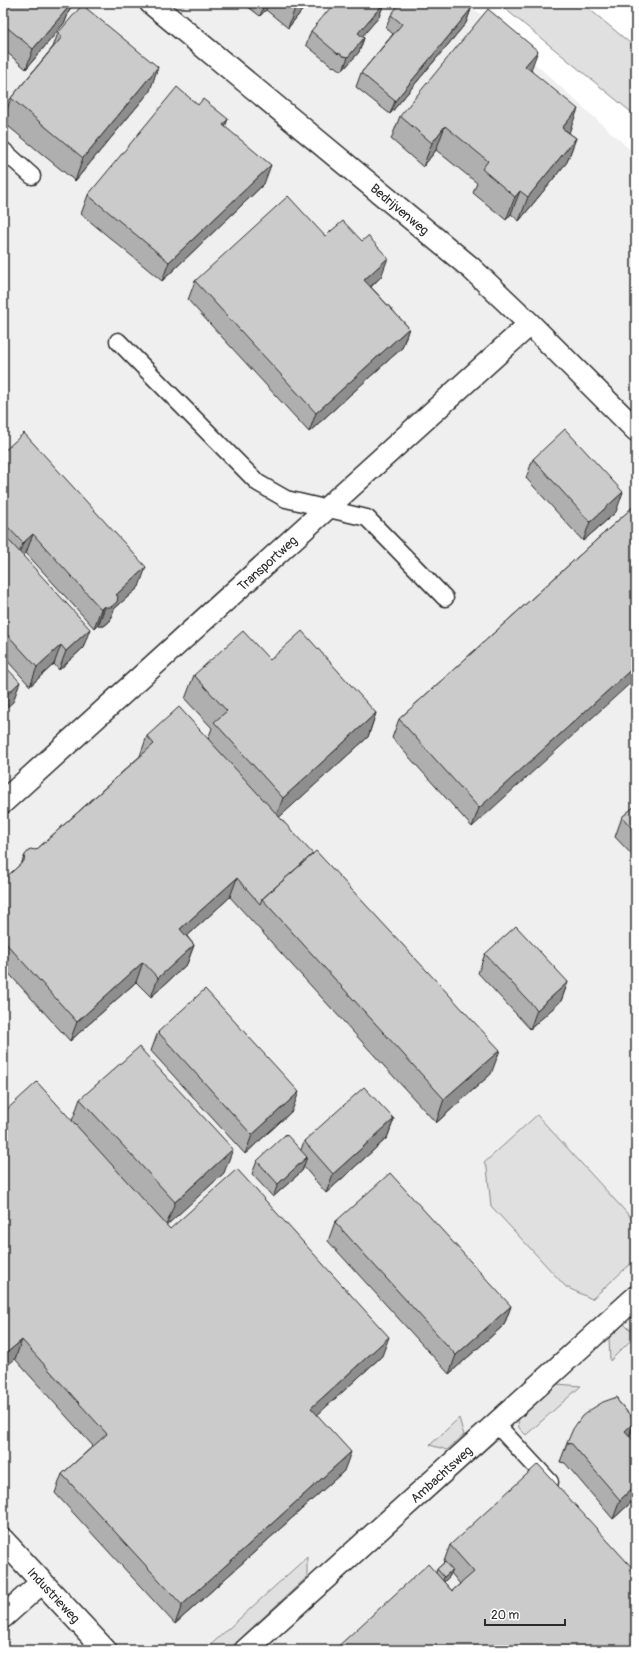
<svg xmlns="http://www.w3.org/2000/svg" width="639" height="1653" viewBox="0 0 639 1653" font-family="Pangolin,sans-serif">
	<rect width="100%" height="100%" fill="#fff"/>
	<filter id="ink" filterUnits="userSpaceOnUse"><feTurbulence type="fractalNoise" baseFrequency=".025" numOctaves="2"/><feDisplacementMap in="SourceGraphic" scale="8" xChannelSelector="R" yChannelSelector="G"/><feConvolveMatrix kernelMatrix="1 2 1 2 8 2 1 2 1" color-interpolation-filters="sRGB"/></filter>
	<g filter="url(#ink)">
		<path fill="#efefef" d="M3,3H468L636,155V1650H3Z"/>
		<path fill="#e0e0e0" stroke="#868686" d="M498,3H582L636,48V116Z
			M537,1115L636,1223V1259L592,1299L566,1287L491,1206L487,1168L484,1163Z
			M624,1324L629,1329H636V1335L610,1361L609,1338Z
			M557,1384L581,1386L526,1435L519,1428L518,1420Z
			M459,1418L464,1435L447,1450L430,1445Z
			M307,1557V1577L228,1650H205Z"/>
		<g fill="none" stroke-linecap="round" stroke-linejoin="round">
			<g stroke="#2b2b2b" stroke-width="19">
				<path id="service" d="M3,150L32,176
					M118,341L258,483L286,499L367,518L445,598
					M496,1424L550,1482"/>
			</g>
			<g stroke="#2b2b2b" stroke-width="25">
				<path id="minor" d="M151,3L471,268L530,324L636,430
					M3,802L530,324
					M3,1540L105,1650
					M3,1617L41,1583
					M246,1650L636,1297"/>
			</g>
			<use href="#service" stroke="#fff" stroke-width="16"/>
			<use href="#minor" stroke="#fff" stroke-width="22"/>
		</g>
		<path fill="#afafaf" stroke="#2b2b2b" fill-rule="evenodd" d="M3,3H72L65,22L26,69L3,49Z
			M248,3H308L288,28L266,10L260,16L247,6Z
			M384,3L379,17L362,36L364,38L359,52L343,70L338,69L334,66L333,67L306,45L311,31L333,8Z
			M87,9L150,91L75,181L3,122V121L11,98L53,47L58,33Z
			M471,9L466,23L390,114L356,87L361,73L393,34L386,28L391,15Z
			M531,70L569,133L576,138L567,162L519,221L511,214L506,220L473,193L477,183L436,150L423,167L391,139L400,116Z
			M225,127L264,184L162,281L81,214L88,195Z
			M325,236L381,277L371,287L409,328L402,348L309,432L188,300L195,281Z
			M3,452L139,587L114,609L110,621L104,626H98L97,625L94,628L26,553L23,556L83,648L59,670L54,664L30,686L3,656Z
			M533,459L616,512L583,541L526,478Z
			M635,505L472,827L392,738L399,719Z
			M270,660L376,713L368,737L279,817L491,1074L436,1123L230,897L187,936L194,945L187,964L151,997L136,982L70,1041L3,967V880L21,864L25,855L36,850L140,756L147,736L208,739L212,728L185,699L194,675Z
			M636,805V859L615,837L622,817Z
			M485,954L568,982L561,1001L530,1029L478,973Z
			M158,1032L292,1111L245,1154L151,1051Z
			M80,1099L224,1173L166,1225L170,1229L382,1356L317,1415L344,1471L175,1624L55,1493L62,1474L93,1446L15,1359L72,1121Z
			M394,1119L387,1138L326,1193L304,1167L302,1171L273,1197L252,1174L257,1161L301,1150L304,1141Z
			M335,1222L511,1306L504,1325L449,1374L328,1241Z
			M618,1401L635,1421L630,1436L636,1498L613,1519L565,1463L560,1462L567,1443Z
			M450,1545L636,1572L334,1650L436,1573L437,1569L443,1564ZM451,1573L460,1584L452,1591L444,1582L449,1577Z"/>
		<path fill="#8e8e8e" stroke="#2b2b2b" d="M72,3L65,22L26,69L33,49Z
			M265,3H268L266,10L260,16Z
			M299,3H308L288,28L295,8Z
			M384,3L379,17L353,47L358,33Z
			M471,9L466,23L390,114L395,101Z
			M364,38L359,52L343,70L348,57Z
			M538,51L529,75L525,66Z
			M158,67L150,91L75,181L83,158Z
			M578,109L569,133L562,128Z
			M228,119L221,138L223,125Z
			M445,126L436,150L423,167L432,143Z
			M576,138L567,162L519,221L528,197Z
			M271,165L264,184L162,281L169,262Z
			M520,191L511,214L506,220L515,197Z
			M388,258L381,277L357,299L364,280Z
			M409,328L402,348L309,432L316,413Z
			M623,492L616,512L583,541L590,522Z
			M33,534L26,553L16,562L23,543Z
			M146,567L139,587L114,609L110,621L104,626H98L105,607L116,595Z
			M104,606L97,625L94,628L101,609Z
			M90,629L83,648L59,670L66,651Z
			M61,645L54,664L30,686L37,667Z
			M636,665V678L472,827L479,808Z
			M20,682L13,702L3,711V698Z
			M376,713L368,737L274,822L283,798Z
			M237,878L230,897L173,949L180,929Z
			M194,945L187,964L151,997L158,978Z
			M143,962L136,982L70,1041L77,1022Z
			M568,982L561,1001L530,1029L537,1010Z
			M500,1050L491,1074L436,1123L444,1099Z
			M299,1092L292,1111L245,1154L252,1135Z
			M394,1119L387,1138L326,1193L333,1174Z
			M233,1149L224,1173L166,1226L175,1202Z
			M307,1157L302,1171L273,1197L278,1184Z
			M511,1306L504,1325L449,1374L456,1355Z
			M389,1337L382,1356L304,1427L311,1408Z
			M22,1340L15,1359L3,1369V1356Z
			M635,1421L628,1440L625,1431Z
			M351,1452L344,1471L175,1624L182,1605Z
			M636,1485V1498L613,1519L620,1500Z
			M452,1570L449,1577L442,1584L444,1577Z"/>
		<path fill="#cbcbcb" stroke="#2b2b2b" d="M3,3H72L33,49L3,24Z
			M84,3H86L89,5L86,8L158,67L83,158L11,98L62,37L58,33Z
			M288,3H299L295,8Z
			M337,3H384L358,33L364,38L348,57L343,56L339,53L338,54L311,31L331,7L333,8Z
			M400,3H463L471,9L395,101L361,73L402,24L391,15Z
			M488,9L538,51L525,66L578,109L562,128L576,138L528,197L520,191L515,197L482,169L488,161L445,126L432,143L400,116Z
			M177,87L198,105L203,99L228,119L223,125L271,165L169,262L88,195Z
			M288,196L325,236L343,221L362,241L368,236L388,258L364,280L409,328L316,413L195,281Z
			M565,429L623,492L590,522L533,459Z
			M24,433L146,567L116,595L118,596L117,602L111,607H105L104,606L101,609L33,534L23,543L3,522V452Z
			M635,505L636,507V665L479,808L399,719Z
			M3,534L90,629L66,651L61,645L37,667L3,630Z
			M243,631L270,660L302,631L376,713L283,798L214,722L227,711L194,675Z
			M3,664L20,682L3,698Z
			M179,707L313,854L262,899L260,904L237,878L180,929L194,945L158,978L143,962L77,1022L3,940V880L24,861L25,855L30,849L36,850L154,744L147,736Z
			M636,805V833L622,817Z
			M316,851L500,1050L444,1099L262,899Z
			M516,926L568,982L537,1010L485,954Z
			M205,989L299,1092L252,1135L158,1032Z
			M139,1047L233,1149L175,1202L80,1099Z
			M37,1082L170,1229L237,1169L389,1337L311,1408L351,1452L182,1605L62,1474L107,1434L22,1340L3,1356V1113Z
			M364,1087L394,1119L333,1174L304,1141Z
			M286,1134L307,1157L278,1184L257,1161Z
			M390,1173L511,1306L456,1355L335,1222Z
			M617,1397L618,1401L635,1421L625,1431L636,1443V1485L620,1500L572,1444L567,1443L573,1429L582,1416L590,1410L603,1402Z
			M538,1464L636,1572V1650H334L428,1564L452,1591L474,1572L450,1545Z
			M445,1562L452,1570L444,1577L437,1569Z"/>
	</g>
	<g text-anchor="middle" stroke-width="4" stroke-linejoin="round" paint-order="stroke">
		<g font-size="13" fill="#2b2b2b" stroke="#fff">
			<text transform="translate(400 209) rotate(40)" y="5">Bedrijvenweg</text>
			<text transform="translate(267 563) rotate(-42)" y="5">Transportweg</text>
			<text transform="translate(441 1474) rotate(-42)" y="5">Ambachtsweg</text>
			<text transform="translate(54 1595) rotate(47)" y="5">Industrieweg</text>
		</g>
	</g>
	<rect width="639" height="1653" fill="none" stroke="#fff" stroke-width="16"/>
	<rect x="8" y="8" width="623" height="1637" fill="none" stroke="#2b2b2b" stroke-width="1.5" filter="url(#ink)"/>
	<path d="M485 1619v6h80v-6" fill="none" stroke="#2b2b2b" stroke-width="2"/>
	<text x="491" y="1619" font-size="12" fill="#2b2b2b" stroke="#ffffff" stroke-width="3" paint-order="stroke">20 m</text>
</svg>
